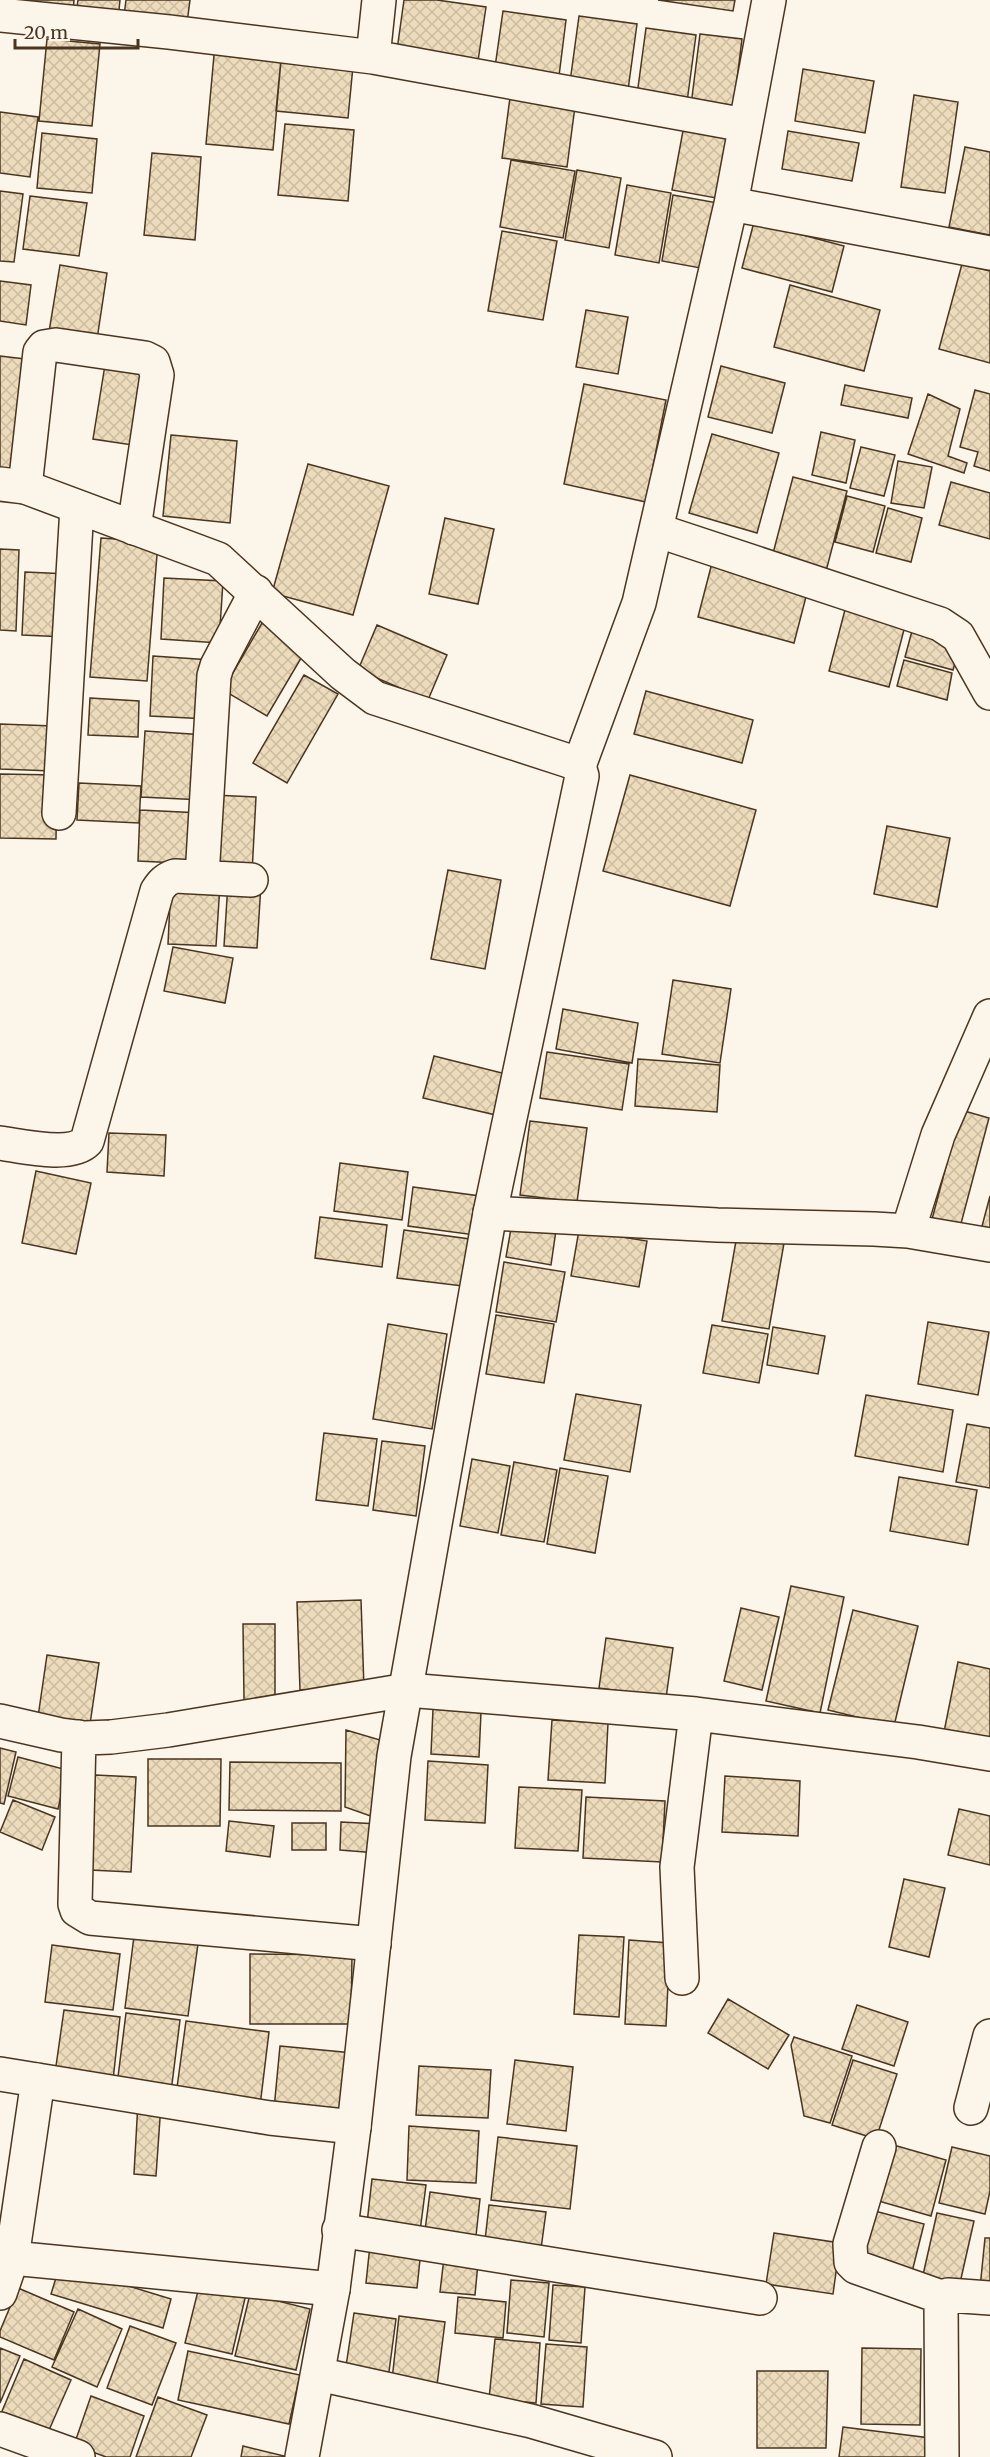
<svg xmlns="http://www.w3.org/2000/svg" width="990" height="2457" viewBox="0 0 990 2457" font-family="Merriweather,serif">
	<defs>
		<pattern id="building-cross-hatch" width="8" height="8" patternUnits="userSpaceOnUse" patternTransform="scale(1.5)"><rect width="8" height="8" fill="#ecdcbc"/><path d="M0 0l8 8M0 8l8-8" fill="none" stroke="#ccbda1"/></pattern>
	</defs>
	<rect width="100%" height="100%" fill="#fbf6e9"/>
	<path fill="url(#building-cross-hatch)" stroke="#4a3520" stroke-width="1.5" d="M32,0H74L73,14L31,10Z
		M78,0H120L118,19L76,15Z
		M126,0H190L187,23L124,16Z
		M404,0H437L486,7L478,61L397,50Z
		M658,0H735L733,11Z
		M503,11L566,20L559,76L495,67Z
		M579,16L637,24L628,90L570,82Z
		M646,28L696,35L687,102L637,95Z
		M700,34L742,39L733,111L691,105Z
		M47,39L100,44L92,126L39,121Z
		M215,44L282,49L273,150L206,144Z
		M282,49L354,56L348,118L276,111Z
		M803,69L874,81L865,133L795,121Z
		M511,90L576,99L567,167L502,158Z
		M914,95L958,102L945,193L901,187Z
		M0,112L38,117L30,177L0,173Z
		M685,120L729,128L716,198L672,190Z
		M285,124L354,130L348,201L278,195Z
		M788,131L859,143L852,181L782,169Z
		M42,133L97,139L92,193L37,188Z
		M965,147L990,152V235L949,227Z
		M152,153L201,157L195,240L144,235Z
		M511,160L575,171L563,238L500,227Z
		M577,170L621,178L609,248L565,240Z
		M627,185L671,193L659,263L615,255Z
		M0,191L23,194L14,262L0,261Z
		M673,195L718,203L706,269L662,261Z
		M30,196L87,203L79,256L23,249Z
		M754,222L844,246L832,292L742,268Z
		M502,231L557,241L543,320L488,311Z
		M962,264L990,271V363L939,349Z
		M60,265L107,273L96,346L48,338Z
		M0,281L31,285L26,325L0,321Z
		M790,285L880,310L864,371L774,347Z
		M586,310L628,317L618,374L576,367Z
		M0,356L33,360L21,476L0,473Z
		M105,365L151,372L139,446L93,439Z
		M721,366L785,383L772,433L708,417Z
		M584,384L666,400L646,502L564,484Z
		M845,385L912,398L908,418L841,405Z
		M975,390L990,394V471L974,466L978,452L960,447Z
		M928,394L960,409L948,456L967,463L964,473L908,454Z
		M821,432L855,440L846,483L812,475Z
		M712,434L779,453L757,533L689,513Z
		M171,435L237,441L230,523L163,516Z
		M861,447L895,455L884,496L850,488Z
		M898,461L932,467L924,508L891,503Z
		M308,464L389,486L353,615L272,593Z
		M793,477L847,491L825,575L771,561Z
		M951,482L990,493V539L939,525Z
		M847,496L885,506L873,552L835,542Z
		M888,508L922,518L911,562L876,553Z
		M445,518L494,529L478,604L429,594Z
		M101,538L158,542L147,681L90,677Z
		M0,549L19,550L16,631L0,630Z
		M712,563L808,589L794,643L698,617Z
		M25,572L69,574L67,637L22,635Z
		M164,578L223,581L219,643L161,639Z
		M846,606L906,622L889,687L829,671Z
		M262,623L307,648L267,716L223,690Z
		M377,625L447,655L428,700L358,670Z
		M912,631L960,646L953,670L905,657Z
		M153,656L211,660L208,719L150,716Z
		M904,660L952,673L947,700L897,686Z
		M304,675L338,694L287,783L253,763Z
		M646,691L753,720L742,763L634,734Z
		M90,698L139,701L138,737L88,735Z
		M0,724L53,726L52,771L0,769Z
		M145,731L206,735L203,800L141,797Z
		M0,774L57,775L56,839L0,838Z
		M630,775L756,810L730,906L603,871Z
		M79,783L141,786L139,823L77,820Z
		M213,795L256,797L252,873L209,870Z
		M140,810L201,813L199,864L138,861Z
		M887,826L950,838L937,907L874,894Z
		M448,870L501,880L485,969L431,959Z
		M171,882L220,885L216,946L168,944Z
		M228,883L261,884L257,948L224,946Z
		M173,947L233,958L225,1003L164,991Z
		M673,980L731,989L720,1063L662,1054Z
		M563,1009L638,1023L632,1063L556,1049Z
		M547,1052L629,1064L622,1110L540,1098Z
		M434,1056L510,1075L500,1116L423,1098Z
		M638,1059L720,1065L717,1112L635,1106Z
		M961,1110L989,1118L959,1231L931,1223Z
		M530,1121L587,1128L577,1202L520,1195Z
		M109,1133L166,1135L164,1176L107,1172Z
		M340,1163L408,1172L402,1220L334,1211Z
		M36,1171L91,1183L76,1254L22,1243Z
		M413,1187L480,1196L475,1235L408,1226Z
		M990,1196V1232L981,1230Z
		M320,1217L387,1225L382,1267L315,1258Z
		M512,1223L556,1230L551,1265L506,1257Z
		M404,1230L477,1240L471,1287L397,1278Z
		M579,1230L647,1241L639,1287L571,1276Z
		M737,1235L784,1243L769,1329L722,1321Z
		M504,1262L565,1272L556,1322L496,1312Z
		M496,1315L554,1324L544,1383L486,1374Z
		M928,1322L989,1332L978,1395L918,1384Z
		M388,1324L447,1334L432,1429L373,1419Z
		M712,1325L768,1334L759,1383L703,1373Z
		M773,1327L825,1336L818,1374L767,1365Z
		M576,1394L641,1405L630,1472L564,1460Z
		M866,1395L953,1410L943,1472L855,1456Z
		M967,1424L990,1428V1488L956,1482Z
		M324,1433L377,1439L368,1506L316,1500Z
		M382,1441L425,1446L416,1516L373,1510Z
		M472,1459L510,1466L498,1533L460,1526Z
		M514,1462L557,1470L544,1542L501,1535Z
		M560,1468L608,1476L595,1553L547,1544Z
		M899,1477L977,1490L968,1545L890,1531Z
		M791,1586L844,1597L820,1713L766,1701Z
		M361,1600L364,1688L300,1690L297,1602Z
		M741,1608L779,1617L762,1690L724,1681Z
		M853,1610L918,1626L894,1726L828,1710Z
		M243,1624H275V1700H244Z
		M606,1638L673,1648L666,1698L599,1688Z
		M47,1655L99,1663L90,1724L38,1717Z
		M958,1662L990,1669V1747L943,1737Z
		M433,1709L481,1712L479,1757L431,1754Z
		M552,1720L608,1723L605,1783L548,1780Z
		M346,1730L380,1740L379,1819L345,1807Z
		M0,1748L16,1752L4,1804L0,1803Z
		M18,1757L67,1770L58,1809L8,1796Z
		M148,1759H221L220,1826H148Z
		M428,1761L488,1765L485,1823L425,1820Z
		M230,1762L341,1763V1811L229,1810Z
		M95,1775L136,1777L131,1872L90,1870Z
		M725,1776L800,1781L798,1836L722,1832Z
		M519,1787L582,1790L578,1851L515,1848Z
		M586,1797L665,1801L662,1862L583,1858Z
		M13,1800L55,1817L42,1850L0,1832Z
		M959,1809L990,1816V1865L948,1855Z
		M229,1821L274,1826L270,1857L226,1851Z
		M341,1822L379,1824L377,1853L340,1850Z
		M292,1823H326V1850H292Z
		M904,1879L945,1888L929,1957L889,1947Z
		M579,1935L624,1937L619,2017L574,2014Z
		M134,1936L198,1944L188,2016L125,2008Z
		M629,1940L670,1943L666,2026L625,2024Z
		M52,1945L120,1954L113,2010L45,2002Z
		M250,1954L352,1955L351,2024H250Z
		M728,1999L789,2035L768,2069L708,2033Z
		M857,2005L908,2022L894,2066L842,2049Z
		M64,2010L120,2017L113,2080L55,2073Z
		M126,2013L180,2020L171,2092L117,2085Z
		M186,2021L269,2032L260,2106L176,2095Z
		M794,2037L852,2056L830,2123L804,2116L791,2045Z
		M280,2046L353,2053L348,2115L274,2109Z
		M515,2060L573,2067L566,2131L507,2124Z
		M853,2060L897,2074L876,2139L832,2125Z
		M419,2066L491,2070L488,2118L416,2115Z
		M138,2102L161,2104L156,2176L134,2174Z
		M409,2126L479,2131L476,2183L407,2180Z
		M498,2137L577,2146L570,2209L491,2200Z
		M890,2144L946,2160L931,2216L875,2200Z
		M952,2147L990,2156V2191L985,2214L939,2203Z
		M372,2179L426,2185L419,2239L366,2232Z
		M430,2192L480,2199L475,2245L424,2238Z
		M489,2205L546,2212L540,2256L484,2249Z
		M871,2210L924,2224L912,2272L860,2259Z
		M937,2213L974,2221L960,2283L923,2275Z
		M774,2233L840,2243L833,2294L766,2284Z
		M985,2238H990V2289L980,2288Z
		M370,2245L421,2250L417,2288L366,2283Z
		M445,2249L479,2252L475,2295L440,2292Z
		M60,2265L171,2299L163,2328L51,2294Z
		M511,2280L549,2283L544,2337L507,2333Z
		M200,2283L246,2294L232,2354L185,2343Z
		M553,2285L585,2287L581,2343L549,2340Z
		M18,2288L74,2312L54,2360L0,2337V2331Z
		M250,2294L310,2309L296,2370L235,2356Z
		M458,2297L506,2302L503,2338L455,2333Z
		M78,2309L122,2329L97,2387L52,2367Z
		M354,2313L396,2319L388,2379L345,2373Z
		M399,2316L445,2322L437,2385L392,2380Z
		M130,2326L176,2343L152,2405L107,2388Z
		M495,2339L540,2343L536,2403L489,2399Z
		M546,2344L587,2347L583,2407L541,2404Z
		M0,2348L20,2356L0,2403Z
		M862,2348L921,2349L920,2425L861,2424Z
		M188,2351L300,2375L289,2424L178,2400Z
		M24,2359L71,2380L46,2437L0,2416Z
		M757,2371H828L826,2448H757Z
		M91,2396L144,2416L130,2457H106L74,2445Z
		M158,2397L207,2415L191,2457H136Z
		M843,2427L938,2439L936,2457H839Z
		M243,2446L288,2457H241Z"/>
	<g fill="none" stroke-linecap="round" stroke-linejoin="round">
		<g stroke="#4a3520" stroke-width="36">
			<path id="street" d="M0,15L169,32L373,57L745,125
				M373,57L379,0
				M731,204L990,253
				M25,487L40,352L44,347L56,345L145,358L153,362L157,375L134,528
				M656,530L940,624L958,636L990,693
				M579,766L639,603L731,204L769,0
				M59,813L77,507
				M202,877L214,676L217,666L256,592
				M0,1143C22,1146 71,1158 87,1141L157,891C162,883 166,879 175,876L251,880
				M490,1213L717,1225L874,1229L908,1231L990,1245
				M908,1231L938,1135L990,1016
				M0,1721L61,1735L85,1738L111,1737L168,1730L407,1690L696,1714L918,1742L990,1754
				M79,1737L75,1904L77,1910L90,1918L374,1944
				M682,1978L677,1867L696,1714
				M0,2074L270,2118L354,2127
				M971,2108L990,2036
				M879,2147L850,2244L851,2262L856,2267L944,2298
				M339,2230L760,2298
				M12,2258L333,2289
				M0,2293L12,2258L38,2080
				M318,2374L531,2421L655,2457
				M0,2429L78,2457
				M942,2457L941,2303L948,2295L990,2298"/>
		</g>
		<g stroke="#4a3520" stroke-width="36">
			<path id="secondary" d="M0,484L25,487L218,559L343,674L375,698L569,761L579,766L582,776L490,1213L394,1756L354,2127L333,2289L302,2457"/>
		</g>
		<use href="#street" stroke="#fbf6e9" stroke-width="33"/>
		<use href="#secondary" stroke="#fbf6e9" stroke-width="33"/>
	</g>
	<path d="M15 39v9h123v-9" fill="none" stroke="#4a3520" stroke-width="3"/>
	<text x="24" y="39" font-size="18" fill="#4a3520" stroke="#fbf6e9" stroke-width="4.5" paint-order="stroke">20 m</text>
</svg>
